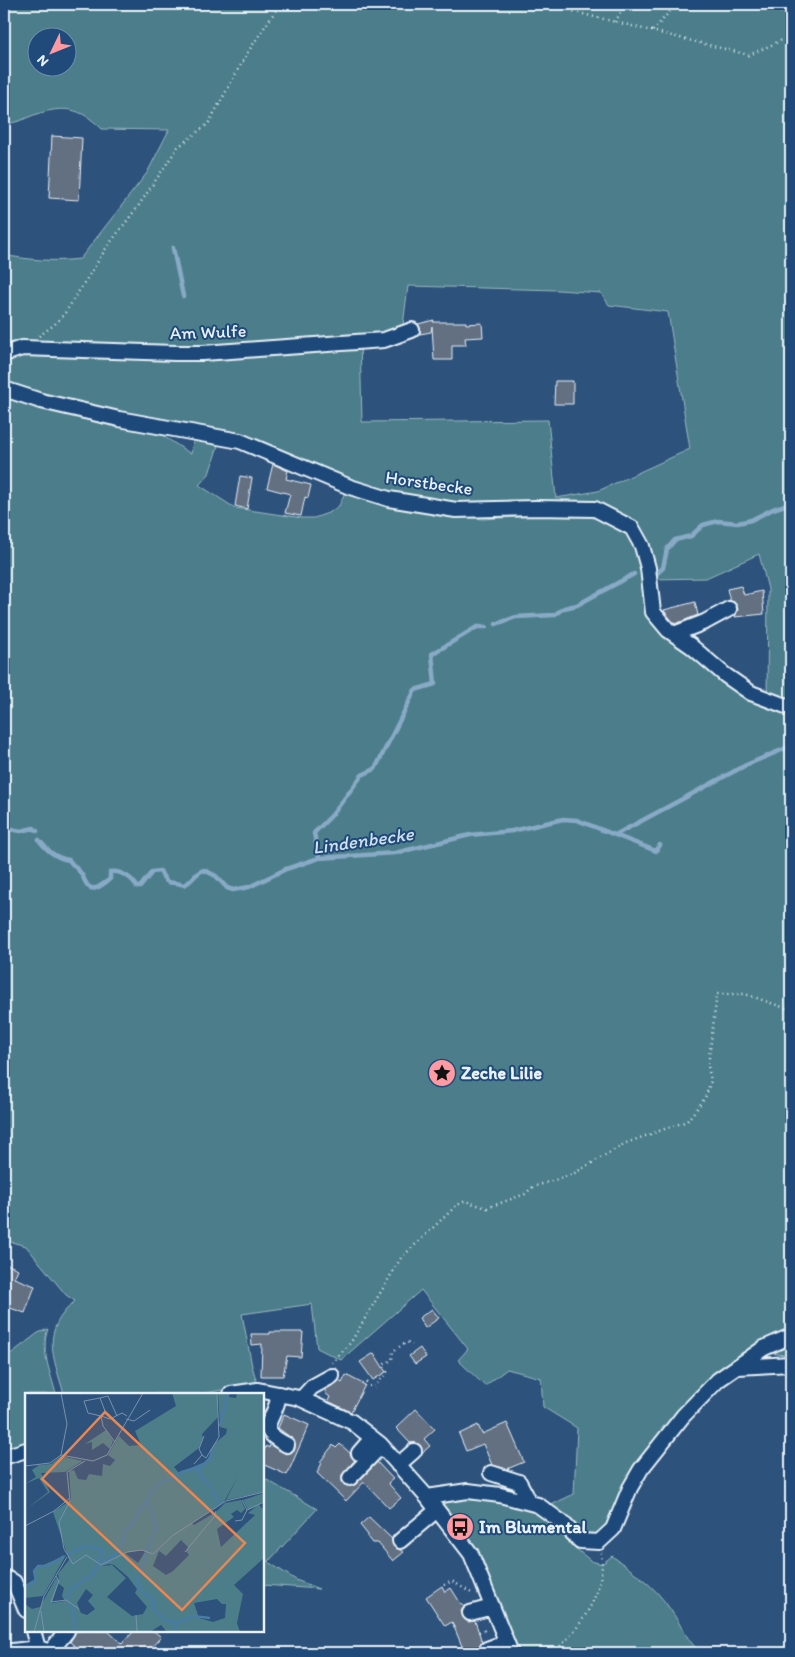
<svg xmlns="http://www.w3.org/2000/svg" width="795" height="1657" viewBox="0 0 795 1657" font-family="Itim,sans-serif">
	<rect width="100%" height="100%" fill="#2d527c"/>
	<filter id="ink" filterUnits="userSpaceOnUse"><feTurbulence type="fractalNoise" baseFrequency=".02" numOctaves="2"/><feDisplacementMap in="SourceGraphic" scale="10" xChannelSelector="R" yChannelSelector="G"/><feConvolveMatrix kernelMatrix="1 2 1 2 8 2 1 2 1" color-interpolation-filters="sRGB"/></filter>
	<g filter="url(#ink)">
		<path fill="#4c7e8a" stroke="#9ab8c1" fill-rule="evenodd" d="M4,4H791V1356L750,1350L722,1372L678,1415L657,1438L636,1469L612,1525L600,1535L583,1536L574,1530L549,1506L574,1494L577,1428L543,1407L541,1378L507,1369L485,1386L458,1360L468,1349L421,1290L341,1360L317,1348L312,1304L242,1314L252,1366L257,1383L201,1394H64C53,1355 40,1332 75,1301L66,1295L26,1246L4,1240V392L26,402L157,432L191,454L195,429L154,423L16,389L4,385V255C29,260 54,262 80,259L147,173L169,130L102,129C80,107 63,105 34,115C23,119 16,124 4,123ZM38,38H68V68H38ZM408,286L558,290L601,293L609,305L668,312L690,449L598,491L556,498L548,420L362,422L360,338L385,336L403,326ZM222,433L350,485L390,496L455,506H594L634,526L644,545L653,579L706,578L759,554L768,589L767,698L762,703L733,688L700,660L689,648L667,633L650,613L646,570L637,542L629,530L595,513L482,519L383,505L345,492L339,506L328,513L314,518H302L235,508L199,485L209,474Z
			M48,1329C40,1350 51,1374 56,1394H26V1444L4,1451V1359L38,1333Z
			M262,1477L317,1509L268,1562L296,1580L319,1589L263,1585Z
			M468,1495L543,1513L557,1526L569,1543L591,1561L602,1564L612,1556C634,1572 655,1586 670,1609C681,1624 687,1642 702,1653H519L507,1630L489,1580L476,1552L437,1500Z"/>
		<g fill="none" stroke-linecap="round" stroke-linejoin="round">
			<path stroke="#88aac6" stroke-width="4.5" d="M173,248L183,296
				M655,575L663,568L667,549L675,540L691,536L703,525L718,521L738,523L751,520L773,509L791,503
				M496,624L516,617L554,615L564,608L577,605L634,574
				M4,828L21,831L34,828L37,831
				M615,835L656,851L660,845
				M39,840C47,850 55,858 69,860C73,866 76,867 80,872C83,875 84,880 86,883C92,895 103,884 110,879V872C120,870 133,878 137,887H140L152,872L160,871C169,889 168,879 184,885C193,881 195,872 204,870L216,876L227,888L233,890L249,887L286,869L319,858L395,853L470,835L512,831L563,819L577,820L615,835L746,765L791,746
				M319,858L314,833L332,815L362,775L375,769L415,690L435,684L432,654L477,627H486"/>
		</g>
		<path fill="#637082" stroke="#e8f1f8" d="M52,136L82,138L79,200L49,198Z
			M434,320L433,322H466V324L482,323L483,337L465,338L466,345H452V360H434L432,326L431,332L420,334V328L418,324Z
			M555,381H573V404H554Z
			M273,464L288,471L286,479L311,485L308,498L305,497L301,516L285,513L290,494L267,488Z
			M240,476L252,478L247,509L235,506Z
			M741,586L744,595L762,591L764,614L735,617L738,610L737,605L730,601L727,589Z
			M695,602L698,615L675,624L665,612L664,610Z
			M6,1264L18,1269L14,1278L35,1286L25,1313L4,1306V1271Z
			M432,1309L439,1318L425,1328L419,1318Z
			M270,1332H303L301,1357L287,1356L283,1376H261L262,1344L252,1345L251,1334H270Z
			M420,1348L426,1357L415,1364L409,1356Z
			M374,1353L386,1372L373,1380L360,1362Z
			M346,1375L365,1385L351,1412L328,1401L330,1397L325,1393L327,1388L339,1381L342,1383Z
			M416,1409L435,1429L424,1439L430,1446L422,1453L420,1445L416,1443H410L396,1428Z
			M284,1414L309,1425L287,1475L262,1464V1456L266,1446L269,1448L270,1445L286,1454L291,1453L295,1449L294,1440L278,1428Z
			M507,1423L524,1462L507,1469L492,1465L483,1444L466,1451L459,1434L478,1425L482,1434Z
			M340,1444L350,1453L351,1456L355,1460L342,1475V1481L344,1485L352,1486L356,1484L377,1462L393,1479L388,1483L401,1498L389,1508L364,1482L346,1501L317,1473L322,1463L320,1462L333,1445L336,1448Z
			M369,1517L392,1539L394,1547L404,1552L393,1561L378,1543H372L368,1538V1535L360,1525Z
			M442,1586L445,1592L451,1588L461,1604L462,1603L464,1607L461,1611L464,1619L468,1622L475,1621L482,1642L479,1647L480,1653H471L469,1649L464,1651L452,1622L445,1626L426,1597Z
			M76,1631H108L122,1644L134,1631H154L161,1637L146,1653H97L90,1647L85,1653H82L70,1642Z"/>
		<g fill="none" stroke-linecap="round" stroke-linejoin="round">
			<g stroke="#e8f1f8" stroke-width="18">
				<path id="minor" d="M4,354L22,348L175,353H203L384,340L412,330
					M4,389L41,401L119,419L240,441L350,487L389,499L456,510L536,508L595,509L632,528L642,546L648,568L653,612L668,630L691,646L725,675L751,693L791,708
					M674,634L705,622L729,609
					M738,1367L791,1364
					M231,1394L258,1390L299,1398L352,1422L380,1444L427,1497L471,1554L511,1653
					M279,1394C276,1422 252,1427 287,1445
					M301,1399L312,1387L332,1376
					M359,1453L372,1438
					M4,1457L26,1450
					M398,1465L414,1451
					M491,1473L519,1482L526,1495L525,1501
					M350,1478L381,1446
					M427,1497L468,1491L500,1495L538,1505L563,1523L580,1541L599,1542L613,1529L630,1488L641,1469L683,1416L718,1380L764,1348L791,1336
					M400,1541L437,1510
					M4,1577L14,1582L26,1610
					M470,1613L492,1607
					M33,1631L38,1648L50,1652L67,1631
					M487,1649L506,1642
					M4,1652L38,1648"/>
			</g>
			<path stroke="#e8f1f8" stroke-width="2.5" stroke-dasharray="1 4" stroke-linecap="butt" d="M555,4L575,12L749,55L791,36
				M746,4L791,14
				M615,22L626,4
				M653,31L676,4
				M39,336L55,324L65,313L107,247L139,205L178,147L208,124L248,52L280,4
				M332,1363L351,1342L401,1258L456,1206L465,1201L487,1208L525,1194L533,1187L573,1174L626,1143L687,1121L705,1098L711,1081L708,1066L717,994H745L791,1010
				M366,1382L371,1387H375L387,1372L383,1365L392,1360L393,1351L407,1342L412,1345
				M444,1585L452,1581L473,1594
				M131,1631L133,1633
				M479,1632L487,1629
				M553,1653C580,1629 607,1591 601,1553"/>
			<use href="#minor" stroke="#1f4a7a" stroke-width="14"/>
		</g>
	</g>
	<defs>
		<g id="sight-disc" transform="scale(1.4375)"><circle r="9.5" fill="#ff9aa2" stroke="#1f4a7a"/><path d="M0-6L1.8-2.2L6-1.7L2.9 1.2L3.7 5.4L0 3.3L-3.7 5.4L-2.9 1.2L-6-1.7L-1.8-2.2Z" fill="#111"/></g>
		<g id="bus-disc" transform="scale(1.4375)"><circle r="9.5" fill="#ff9aa2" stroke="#1f4a7a"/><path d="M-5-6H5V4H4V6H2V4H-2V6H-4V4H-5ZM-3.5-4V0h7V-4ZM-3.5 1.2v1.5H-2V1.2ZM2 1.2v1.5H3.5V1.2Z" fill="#111"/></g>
	</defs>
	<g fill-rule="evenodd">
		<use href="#sight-disc" x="442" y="1073"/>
		<use href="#bus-disc" x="460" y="1527"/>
	</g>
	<g text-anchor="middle" stroke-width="4" stroke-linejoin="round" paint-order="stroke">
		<g font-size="18" fill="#e8f1f8" stroke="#1f4a7a">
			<text transform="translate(208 332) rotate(-2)" y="6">Am Wulfe</text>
			<text transform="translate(429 483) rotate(8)" y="6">Horstbecke</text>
		</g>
		<g font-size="18" font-weight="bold" fill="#e8f1f8" stroke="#1f4a7a" text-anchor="start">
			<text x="461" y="1079">Zeche Lilie</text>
			<text x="479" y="1533">Im Blumental</text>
		</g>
		<g font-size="19" font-style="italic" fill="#d0dfec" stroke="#1f4a7a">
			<text transform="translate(363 840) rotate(-8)" y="7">Lindenbecke</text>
		</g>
	</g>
	<g transform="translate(25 1393)">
		<rect width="239" height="239" fill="#2d527c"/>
		<path d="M147,0H192L193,24L177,41L178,45L174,55L149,74L154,80L182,68L189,51L201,41L202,36L195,34L193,0H205L204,4L211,5L212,0H239V99L201,107L213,83L199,109L167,130L169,132L191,119L200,110L216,107L220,116L216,120L212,117L206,121L209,124L192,136L196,154L230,122L223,120L232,113L223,117L218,107L239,100V108L234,112L239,117V165L209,192L218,201L212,230L215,239H142L136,232L125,239H0V211L7,216L15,214L31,185L34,187L33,181L44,167L28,119L46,107L44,78L49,77L53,86L61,87L64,81L77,83L78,71L85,73L90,67L83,62L94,43L104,53L116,52L110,38L151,13ZM156,147L163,154L161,158L164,162L148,178L141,182L128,173L134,158L141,163ZM117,157L120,159L113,170L100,160ZM84,171L89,172L103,184L112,196L110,200L122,214L118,221L107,223L82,204L101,185L87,172L76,173ZM33,190L39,195L37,203L40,208L27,210ZM61,196L68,202L63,208L70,216L62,222L56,220L52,210ZM192,206L197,211H201L200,225L188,229L174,225L169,210ZM81,37L88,48L85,56L78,50L67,57V49L60,51ZM36,63L58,68L40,79L16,80L25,99L0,117L23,99L14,85L0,91L11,84L7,77L14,72L26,71ZM41,162L18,203L0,205V192L10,186L9,176Z" fill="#4c7e8a" fill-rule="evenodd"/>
		<path fill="none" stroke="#487ba5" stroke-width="2.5" d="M195,33L203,0M147,87L156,79L177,73M185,94L172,78L186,64L187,56M187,97L195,111M123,109L131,135L129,142M122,158L128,143M43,161L60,153L76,156L78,159L72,169M75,171L94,159L101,136L106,133L126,99L138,87H146M113,181L120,168V160M113,183L112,189L117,199L128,207L129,217L139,227L150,229L151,239M0,194L11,188L9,178L13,173H23L39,163M42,206L46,196L67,182L73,171M44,211L48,217L50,239M152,230L168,223L185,225"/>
		<path fill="none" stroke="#7892ae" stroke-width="1" d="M36,0L42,31L36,62M75,5L83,3L92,23M76,23L63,20L59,8L75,5L80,18L77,23M101,26L109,28L125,17M90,49L78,33L76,23L85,26L97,20L102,23M36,62L68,68L82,62L118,0M177,62L174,56L179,43M60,68L42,79L45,108L34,129L39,156L48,171L61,162L76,172L102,159L117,157L128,161L147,143L201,108L239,99M169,71L177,62L181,65L194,44L192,0M0,73L25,70L36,62M217,107L222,117L239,109M210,128L217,127L222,117M0,133L29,118L45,105M160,159L189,124L191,118M31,183L34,188L26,209L41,207L54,216M16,218L19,239M111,222L112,239M9,239L19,203L42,164"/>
		<path fill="#e88753" fill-opacity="0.15" stroke="#e88753" stroke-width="2.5" d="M80,19L220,150L157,217L17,86Z"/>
		<rect width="239" height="239" fill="none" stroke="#e8f1f8" stroke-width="2.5"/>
	</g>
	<rect width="795" height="1657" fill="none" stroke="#1f4a7a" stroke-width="20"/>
	<rect x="10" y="10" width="775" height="1637" fill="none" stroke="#e8f1f8" stroke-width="2" filter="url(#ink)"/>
	<g transform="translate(52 52) rotate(227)"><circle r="24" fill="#1f4a7a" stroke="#6f8dac"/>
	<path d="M0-4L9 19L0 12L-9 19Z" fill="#ff9aa2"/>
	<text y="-8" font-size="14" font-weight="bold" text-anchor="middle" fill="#e8f1f8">N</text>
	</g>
</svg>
